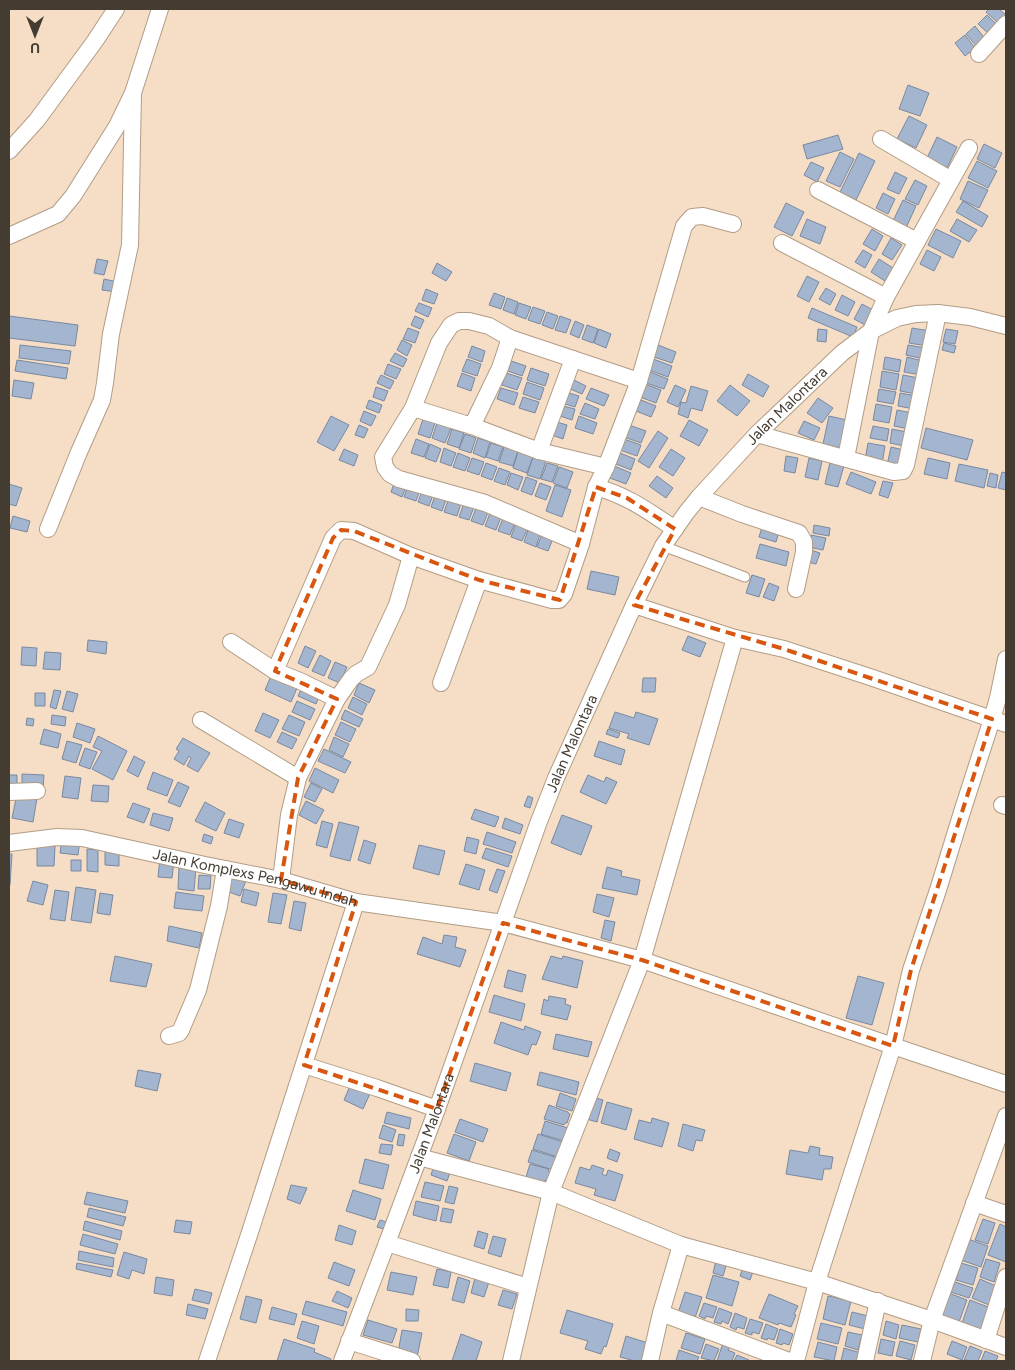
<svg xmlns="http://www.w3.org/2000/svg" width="1015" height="1370" viewBox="0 0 1015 1370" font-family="Figtree,sans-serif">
	<rect width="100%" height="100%" fill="#f5dec5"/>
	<path fill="#a4b5cf" stroke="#7989a2" d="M989,9H999L1006,15V17L999,24L986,12Z
		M987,15L998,26L990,35L978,24Z
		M975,26L986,40L977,47L966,34Z
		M965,35L975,48L965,56L955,43Z
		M908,85L929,93L920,116L899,109Z
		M909,116L927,125L916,148L897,139Z
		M838,135L843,149L807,159L803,145Z
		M937,137L957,147L947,168L927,158Z
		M984,144L1002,153L995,168L977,159Z
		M840,152L854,159L840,187L826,181Z
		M859,153L875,161L856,200L840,192Z
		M977,161L997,171L988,188L968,178Z
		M811,162L824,168L817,182L804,175Z
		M895,172L907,178L899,194L887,189Z
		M915,180L927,186L918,205L905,199Z
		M968,181L988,190L979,208L960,199Z
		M883,193L895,199L888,214L876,208Z
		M903,200L916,206L906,228L893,221Z
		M963,201L988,216L982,227L956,212Z
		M786,203L804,212L792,236L774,227Z
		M807,219L826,227L820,244L800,236Z
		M957,219L977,230L969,242L950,231Z
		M872,229L883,236L875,251L863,244Z
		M936,229L961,241L953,258L928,245Z
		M891,238L902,245L892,260L882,254Z
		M863,250L872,255L865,268L855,262Z
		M927,250L941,257L934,271L920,264Z
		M97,259L108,261L104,275L94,273Z
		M879,259L893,268L885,281L871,272Z
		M437,263L452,272L446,281L432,273Z
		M807,276L819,282L809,302L797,296Z
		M104,279L118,282L116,292L102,290Z
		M826,288L836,294L830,305L819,299Z
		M426,289L438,294L434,304L422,300Z
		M494,293L505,297L501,309L489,305Z
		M842,295L855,302L848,316L835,310Z
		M507,298L518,302L514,314L503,310Z
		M419,303L432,308L428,317L415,311Z
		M519,303L531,307L526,319L515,315Z
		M862,304L875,311L867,326L854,319Z
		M533,307L545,311L540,324L528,320Z
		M812,308L857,327L853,337L808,318Z
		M547,312L558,316L553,329L542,325Z
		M9,316L78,325L75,346L9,338Z
		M415,316L424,320L420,329L411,325Z
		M560,316L571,320L566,333L555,330Z
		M575,321L584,325L579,338L570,334Z
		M587,325L598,329L593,343L582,339Z
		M408,328L419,332L415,343L403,339Z
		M912,328L930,331L927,346L909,343Z
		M599,329L611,334L606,348L594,343Z
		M818,329L827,330L826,342L817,341Z
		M946,329L958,331L955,344L943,342Z
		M402,340L412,345L407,356L397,350Z
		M944,343L956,346L954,353L942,350Z
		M20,345L71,351L69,364L19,358Z
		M658,345L676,352L672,363L654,357Z
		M908,345L926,348L924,359L906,355Z
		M472,346L485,351L482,362L468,357Z
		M395,353L407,359L403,367L390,361Z
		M885,357L901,360L899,372L883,369Z
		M907,357L923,361L921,375L904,372Z
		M467,359L481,364L477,376L462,371Z
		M653,359L672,366L668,377L649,370Z
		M17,360L68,368L66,379L15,371Z
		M511,361L526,366L522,376L508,371Z
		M388,364L401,369L396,379L384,374Z
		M531,368L549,374L545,386L527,380Z
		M882,371L899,374L896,390L880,387Z
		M650,372L668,379L664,389L646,383Z
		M462,373L475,378L471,391L457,386Z
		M506,373L522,378L517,390L502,385Z
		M748,374L769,386L763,397L742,385Z
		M381,375L394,381L390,389L377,383Z
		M903,375L919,378L916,394L900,391Z
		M14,380L34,383L31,399L12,396Z
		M574,380L586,386L582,394L570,389Z
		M527,382L544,388L540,400L523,394Z
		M645,384L661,390L656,403L640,397Z
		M675,385L686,390L678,407L667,402Z
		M730,385L750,401L737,416L717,401Z
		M691,386L708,391L702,411L691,408L688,418L678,414L681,402L686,403Z
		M376,387L388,391L384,401L373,397Z
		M501,388L518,393L514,405L497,399Z
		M591,388L609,395L604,406L586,399Z
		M879,389L896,392L893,404L877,401Z
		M569,393L579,396L575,407L565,404Z
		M900,393L917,396L914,409L898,406Z
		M523,397L539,402L535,413L519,408Z
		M818,398L833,408L822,423L807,413Z
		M369,400L382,405L379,413L366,408Z
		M641,400L656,406L651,417L636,411Z
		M585,403L599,409L595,419L580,414Z
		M876,404L892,407L889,423L873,420Z
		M563,406L575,409L572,420L560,416Z
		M897,410L912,413L909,429L894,426Z
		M364,411L376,416L371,426L360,421Z
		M331,416L349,425L334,451L317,442Z
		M579,416L597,423L593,434L575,428Z
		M829,416L847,420L841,448L823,444Z
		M423,419L435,423L430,438L418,434Z
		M689,420L708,430L699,446L680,436Z
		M553,421L567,425L563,439L549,434Z
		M804,421L820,428L814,440L798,433Z
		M437,423L451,428L445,443L432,438Z
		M359,425L368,429L364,438L355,435Z
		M629,425L646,431L641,443L624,437Z
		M873,426L889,429L887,441L870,438Z
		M926,428L973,440L967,460L921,448Z
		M452,429L464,433L459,448L447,444Z
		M892,429L907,432L904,446L890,443Z
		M658,431L668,438L649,468L638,461Z
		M465,434L476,438L471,453L459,449Z
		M478,438L490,442L485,458L473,453Z
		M416,439L429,444L424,457L411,453Z
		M624,439L641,445L637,456L620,450Z
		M491,443L503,447L498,461L486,457Z
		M868,443L885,446L882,464L865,460Z
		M430,444L441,449L436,462L425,458Z
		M504,447L518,451L513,466L499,462Z
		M891,447L904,450L901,468L887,465Z
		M444,448L456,453L451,466L440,462Z
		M344,449L358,455L354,466L339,460Z
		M671,449L685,458L673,476L659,467Z
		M518,452L533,457L527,473L513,468Z
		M458,453L470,458L465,471L453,467Z
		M620,453L635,459L631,470L616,464Z
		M786,456L798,458L795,473L784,471Z
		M533,457L546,461L540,479L527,475Z
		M472,458L484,462L479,475L467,471Z
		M809,458L822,461L818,480L805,477Z
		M831,458L845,462L838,487L825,484Z
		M928,458L950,463L947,479L924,474Z
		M486,463L497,467L492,480L481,476Z
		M547,463L558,466L552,482L541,479Z
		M959,464L988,470L984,488L955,481Z
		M612,465L631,473L626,484L607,477Z
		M559,467L573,472L567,488L553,483Z
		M499,468L510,472L505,485L494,481Z
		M851,472L876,482L871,494L846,484Z
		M1002,472L1006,473V490L998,488Z
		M511,473L523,477L518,490L507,485Z
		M990,473L998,475L996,488L987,486Z
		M657,476L673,488L666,498L649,486Z
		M526,477L537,481L532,495L521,491Z
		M396,478L408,482L402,497L391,492Z
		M883,481L893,483L888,498L879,495Z
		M409,483L421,487L416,501L404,497Z
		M540,483L551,487L546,500L535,496Z
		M9,484L22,488L16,506L9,504Z
		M555,485L571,490L562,517L546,511Z
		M423,488L434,492L429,506L418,502Z
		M436,493L447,497L442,511L431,507Z
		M449,498L461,503L457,516L444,512Z
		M464,503L474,507L469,520L459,517Z
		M476,508L488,512L483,525L471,521Z
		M490,513L501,517L496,530L485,526Z
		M13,516L30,521L27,532L10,528Z
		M503,518L515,522L510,535L498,531Z
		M516,523L528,527L522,541L511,537Z
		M763,524L780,528L776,542L759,537Z
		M814,525L830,528L829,536L813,533Z
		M529,527L541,531L536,547L524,542Z
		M543,532L554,536L548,551L537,547Z
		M811,535L826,538L823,550L808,547Z
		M760,544L789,552L786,566L756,558Z
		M808,549L820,553L816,564L804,561Z
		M591,571L619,577L615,595L587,589Z
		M752,575L765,579L759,597L746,593Z
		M769,583L779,587L774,601L763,597Z
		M688,636L706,643L700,657L682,650Z
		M88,640L107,642L106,654L87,651Z
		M305,646L316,651L308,668L298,663Z
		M22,647L37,648L36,666L21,665Z
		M45,652L61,653L60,670L43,669Z
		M320,655L331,661L324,676L312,671Z
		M335,662L347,667L340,683L328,678Z
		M271,676L297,688L291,702L265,690Z
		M643,678H656L655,692H642Z
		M359,683L375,690L369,703L354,695Z
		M303,685L321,693L316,704L298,696Z
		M54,690L61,691L56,709L50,707Z
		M67,691L78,694L73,712L62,709Z
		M35,693H45V706H35Z
		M353,697L367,704L362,715L348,708Z
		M297,701L315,709L310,720L292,712Z
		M345,710L363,719L359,727L341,719Z
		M615,712L634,718L636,712L658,719L649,745L627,738L629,734L609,728Z
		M263,713L279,720L270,738L255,731Z
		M52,715L66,717L65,726L51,724Z
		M289,715L305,722L299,736L282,729Z
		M27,718L34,719L33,726L26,725Z
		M341,722L356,729L350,742L335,735Z
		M77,723L95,729L90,743L73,737Z
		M44,729L61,734L58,748L40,744Z
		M608,729L620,733L618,738L606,734Z
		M282,732L297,739L292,749L277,742Z
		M98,736L127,751L113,780L92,769L102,751L93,747Z
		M334,737L349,744L343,757L329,750Z
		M183,738L210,753L198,772L187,766L191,758L189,756L184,765L174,759L179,751L176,749Z
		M67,741L82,745L76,763L62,759Z
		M599,741L625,750L621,765L594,756Z
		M85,748L97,752L90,769L79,765Z
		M324,749L351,762L345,773L318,761Z
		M134,756L145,762L138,777L127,771Z
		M315,768L339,780L333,793L309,781Z
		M153,772L173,780L167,796L147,789Z
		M22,774L44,775L43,789L22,788Z
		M9,775H17V788H9Z
		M588,775L604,782L606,777L617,782L606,804L580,792Z
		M65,776L81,778L78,799L62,797Z
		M178,782L189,787L180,807L168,802Z
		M311,783L322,789L315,802L304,797Z
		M93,785L109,786L108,802L91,801Z
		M17,794L37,798L33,822L12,818Z
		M528,796L533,798L530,808L524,806Z
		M306,801L324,810L316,824L299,815Z
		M205,802L225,813L216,831L195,821Z
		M133,803L150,809L144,823L127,817Z
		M475,809L499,817L495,827L471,819Z
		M153,813L173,818L169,831L150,825Z
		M562,815L592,826L581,855L551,843Z
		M505,818L523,825L520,834L502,828Z
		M229,819L244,824L239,838L224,833Z
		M322,821L333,824L327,848L316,845Z
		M339,822L359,827L350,861L330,856Z
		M487,832L516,842L512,853L483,844Z
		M204,834L213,837L211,844L202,841Z
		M467,837L479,840L476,854L464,851Z
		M62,838L80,840L78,855L60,853Z
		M364,840L376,844L370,864L358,860Z
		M37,845L55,846L54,866H37Z
		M419,845L445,851L439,875L413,868Z
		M105,847H119V866L105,865Z
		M486,848L512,856L508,867L482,858Z
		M87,849L98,850V872L87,871Z
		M9,854H12L10,885H9Z
		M160,858L174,860L172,878L158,877Z
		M71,860H81V871H71Z
		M466,864L485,870L479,890L459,884Z
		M179,866L196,867L194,891L178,889Z
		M607,867L622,871L621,876L640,880L637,895L602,888Z
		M497,869L505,871L497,893L489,890Z
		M231,871L247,878L240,896L223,890Z
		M199,875L211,876L210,889H198Z
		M33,881L48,885L43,905L27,901Z
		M76,887L96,890L91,923L71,920Z
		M244,889L259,893L256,906L241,902Z
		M55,890L69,892L65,921L50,919Z
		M176,892L204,896L202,911L174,908Z
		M100,893L113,895L110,915L97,913Z
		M273,893L287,895L281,924L268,922Z
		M597,894L614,898L609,917L593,912Z
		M294,901L306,903L301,931L289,928Z
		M605,920L615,922L611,941L601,938Z
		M169,926L202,933L199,948L167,941Z
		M444,935L457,937L455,947L466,950L460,967L417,954L423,937L442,944Z
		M115,956L152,964L146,987L110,981Z
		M551,956L562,959L563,956L583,961L577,988L542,979Z
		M508,970L526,975L522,992L504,987Z
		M858,976L884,983L872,1025L846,1018Z
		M494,995L525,1004L521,1021L489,1012Z
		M549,996L566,999L565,1004L571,1006L567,1020L541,1014L544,999L548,1001Z
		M501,1022L524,1030L525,1026L541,1032L536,1045L532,1044L528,1055L494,1043Z
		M556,1034L592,1042L588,1057L553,1049Z
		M475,1063L511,1073L506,1091L470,1081Z
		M138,1070L161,1074L157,1091L135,1086Z
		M540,1072L579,1082L576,1095L537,1085Z
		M353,1079L373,1087L363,1109L344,1100Z
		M560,1093L576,1099L572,1111L556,1106Z
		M589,1096L603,1100L597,1122L583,1118Z
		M607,1102L632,1109L626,1130L601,1123Z
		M549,1105L568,1112V1113L570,1114L567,1123H565L564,1125L544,1119Z
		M387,1112L411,1118L409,1129L384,1123Z
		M652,1118L669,1123L662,1147L634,1139L639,1120L651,1123Z
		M460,1119L488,1129L483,1142L455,1132Z
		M545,1121L568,1128L564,1141L541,1134Z
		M683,1124L705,1130L702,1141L696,1140L693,1151L678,1146Z
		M383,1125L396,1130L392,1142L379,1138Z
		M399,1134L405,1135L403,1146L397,1145Z
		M454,1134L476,1142L469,1161L447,1153Z
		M538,1134L566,1143L561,1158L533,1149Z
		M381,1144L393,1145L391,1155L379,1153Z
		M810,1146L820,1148L819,1155L833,1157L831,1169H824L822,1180L786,1174L790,1150L808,1153Z
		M610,1149L620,1153L617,1162L607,1158Z
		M532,1150L558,1158L553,1170L528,1162Z
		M365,1159L389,1165L383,1189L359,1183Z
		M435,1162L452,1167L447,1181L431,1175Z
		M530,1164L549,1169L548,1171L552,1173L549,1182L545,1180V1183L526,1177Z
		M592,1165L604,1169L602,1174L606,1176L608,1170L623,1175L615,1201L594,1195L596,1189L575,1183L580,1167L590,1170Z
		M425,1182L444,1186L440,1201L421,1197Z
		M291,1185L307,1188L300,1204L287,1199Z
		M449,1186L458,1188L454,1204L445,1202Z
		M353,1190L381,1199L375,1220L346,1211Z
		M87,1192L128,1201L125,1213L84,1204Z
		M416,1201L439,1206L436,1221L413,1215Z
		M89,1208L126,1217L123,1226L87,1217Z
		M443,1208L454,1210L451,1223L440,1221Z
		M983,1219L995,1223L988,1244L975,1240Z
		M176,1220L192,1222L190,1234L174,1232Z
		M380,1220L390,1223L387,1230L377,1227Z
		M85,1221L122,1231L120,1240L83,1230Z
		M1000,1224L1006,1227V1262L988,1255Z
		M339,1225L356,1231L352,1245L335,1240Z
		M478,1231L488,1234L484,1249L474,1246Z
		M83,1234L118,1244L115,1254L80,1245Z
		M493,1236L506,1239L501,1257L488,1253Z
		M968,1239L988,1246L981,1267L961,1260Z
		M79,1251L114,1258L113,1267L78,1260Z
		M124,1252L147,1259L144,1274L132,1270L129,1279L117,1275Z
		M717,1256L728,1259L723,1276L713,1273Z
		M986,1259L1000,1263L994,1282L980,1277Z
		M334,1262L355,1270L349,1286L328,1278Z
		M77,1263L113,1270L111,1277L76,1269Z
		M961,1263L978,1268L973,1285L956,1280Z
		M744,1265L754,1269L750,1280L740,1276Z
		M437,1269L451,1272L448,1288L433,1285Z
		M391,1272L417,1277L413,1295L387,1290Z
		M713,1275L739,1282L732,1306L706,1298Z
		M156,1277L174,1280L172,1296L154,1293Z
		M458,1277L470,1281L464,1303L452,1300Z
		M475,1278L489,1282L484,1297L471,1293Z
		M980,1279L996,1286L989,1305L972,1298Z
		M955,1282L973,1288L969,1298L951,1292Z
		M195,1289L212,1293L209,1304L192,1300Z
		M503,1290L517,1294L512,1309L498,1305Z
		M337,1291L352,1298L348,1308L332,1301Z
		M685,1292L702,1297L694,1321L677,1316Z
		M949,1293L967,1300L959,1322L941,1315Z
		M769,1294L798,1306L794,1314L796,1315L791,1327L779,1323L778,1325L759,1318Z
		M246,1296L262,1300L256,1323L240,1319Z
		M828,1296L851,1301L845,1325L823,1319Z
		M970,1300L988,1307L980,1332L961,1326Z
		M306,1301L347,1312L343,1326L302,1314Z
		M704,1303L717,1307L713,1318L706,1316L705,1319L699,1316Z
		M188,1304L208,1309L205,1319L186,1315Z
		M272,1307L297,1314L294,1325L269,1319Z
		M719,1308L732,1313L728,1324L722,1321L721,1324L714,1322Z
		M406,1309L419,1310L418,1321H406Z
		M567,1310L613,1324L606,1347L604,1346L601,1354L585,1349L588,1341L560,1333Z
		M852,1312L868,1316L865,1329L849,1325Z
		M735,1313L747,1318L744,1329L737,1327L736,1330L730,1327Z
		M750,1319L763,1323L759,1334L752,1332V1335L745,1333Z
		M368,1320L397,1329L392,1343L363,1335Z
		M302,1321L319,1326L314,1344L297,1338Z
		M886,1321L899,1325L896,1339L883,1335Z
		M821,1323L842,1328L838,1344L817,1339Z
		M766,1324L778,1329L774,1340L768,1338L767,1340L761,1338Z
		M902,1325L921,1329L918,1342L899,1338Z
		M780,1329L793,1334L789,1345L783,1343L782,1345L776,1343Z
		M402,1330L422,1333L417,1357L398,1353Z
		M848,1332L862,1335L858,1350L845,1346Z
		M686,1333L705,1339L700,1354L681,1348Z
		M461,1334L482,1342L476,1361H452Z
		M626,1336L651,1344L646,1361H635L620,1357Z
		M284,1339L315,1349L314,1352L331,1359L330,1361H277Z
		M881,1339L895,1342L892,1356L878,1353Z
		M900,1341L915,1345L911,1360L896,1356Z
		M952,1341L967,1347L962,1360L947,1354Z
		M818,1342L837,1347L834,1361L814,1357Z
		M723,1343L730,1345L728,1350L735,1353L732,1361H717Z
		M706,1344L719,1349L714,1361L701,1358Z
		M970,1346L982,1351L978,1361L964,1360Z
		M844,1348L861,1353L859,1361H841Z
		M679,1350L699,1357L697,1361H676Z
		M985,1351L998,1356L996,1361H981Z
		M737,1355L749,1360V1361H734Z"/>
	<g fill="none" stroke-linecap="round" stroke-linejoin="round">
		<g stroke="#b29c85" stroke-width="11">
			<path id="service" d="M663,546L745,577"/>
		</g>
		<g stroke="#b29c85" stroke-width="18">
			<g id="minor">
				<path d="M979,54L1006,24"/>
				<path d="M881,139L951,180"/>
				<path d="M9,151L37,120L95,41L116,9"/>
				<path d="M818,190L917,241"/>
				<path d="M9,236L58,214L73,196L117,126L133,93L160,9"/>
				<path d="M782,243L886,297"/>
				<path d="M413,408L472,426L539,451L606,467"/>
				<path d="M472,426L500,368L510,338"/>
				<path d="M757,434L894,472L903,471L906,465L938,313"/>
				<path d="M539,451L573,359"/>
				<path d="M846,458L871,331L886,297L969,148"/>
				<path d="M596,487C628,496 648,511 675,529"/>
				<path d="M699,497L742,514L799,533L804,542V552L796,589"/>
				<path d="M48,529L79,452L102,400L105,383L111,334L130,245L133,93"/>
				<path d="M581,544L485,503L399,479L390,474L385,467L383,457L413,408L439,343L451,325L459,321H469L489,326L510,338L639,381"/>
				<path d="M634,605L735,638L784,649L873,678L1006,724"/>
				<path d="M735,638L642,960L893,1046L1006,1084"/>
				<path d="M231,642L275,671L300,681L337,699"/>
				<path d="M275,671L333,538L341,530L354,531L411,556L479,580L552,600H559L564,594L581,544L596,487L606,467L639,381L684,226L692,217L703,216L733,224"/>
				<path d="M441,683L479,580"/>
				<path d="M201,720L298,778"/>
				<path d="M9,792L37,791"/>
				<path d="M1002,805L1006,806"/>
				<path id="s1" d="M9,843L57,837L82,838L205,865L281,880L356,902L503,923L642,960L551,1192L511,1361"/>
				<path d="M281,880L289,815L298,778L337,699L351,679L356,674L368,667L397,605L411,556"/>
				<path d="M169,1036L179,1033L181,1030L198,990L219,906L225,869"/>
				<path d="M304,1065L377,1088L437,1109"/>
				<path d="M419,1157L551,1192L681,1245L817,1282L932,1320L1006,1347"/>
				<path d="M974,1203L1006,1214"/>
				<path d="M387,1243L528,1287"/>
				<path d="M661,1313L789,1361"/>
				<path d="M986,1340L1006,1277"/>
				<path d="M349,1341L412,1361"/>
				<path d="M207,1361L250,1232L356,902"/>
				<path id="s2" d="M342,1361L387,1243L437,1109L538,824L556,778L634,605L663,546L686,513L699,497L757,434L842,353L871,331L897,318L916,314L938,313L970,317L1006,326"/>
				<path d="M650,1361L661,1313L681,1245"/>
				<path d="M796,1361L817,1282L893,1046L911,970L938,890L962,812L992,719L998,698L1006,659"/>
				<path d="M865,1361L878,1301"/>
				<path d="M922,1361L932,1320L1006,1116"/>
			</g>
		</g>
		<use href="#service" stroke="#fff" stroke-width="9"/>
		<use href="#minor" stroke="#fff" stroke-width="16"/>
	</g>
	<path fill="none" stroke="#d85610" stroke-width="4" stroke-dasharray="10 6" stroke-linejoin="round" d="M596,487L627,498L675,529L634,605L784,649L992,719L911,970L893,1046L642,960L503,923L437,1109L304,1065L356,902L281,880L298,778L337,699L275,671L333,538L341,530L354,531L479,580L560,600Z"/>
	<g text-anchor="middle" stroke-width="4" stroke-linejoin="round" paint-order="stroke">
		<g font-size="15" fill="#443b31" stroke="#f5dec5">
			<text dy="5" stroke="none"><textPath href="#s2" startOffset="1064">Jalan Malontara</textPath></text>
			<text dy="5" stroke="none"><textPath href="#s2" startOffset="659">Jalan Malontara</textPath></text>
			<text dy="5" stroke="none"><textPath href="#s1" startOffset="251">Jalan Komplexs Pengawu Indah</textPath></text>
			<text dy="5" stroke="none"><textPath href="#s2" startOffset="254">Jalan Malontara</textPath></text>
		</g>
	</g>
	<rect width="1015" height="1370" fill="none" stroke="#443b31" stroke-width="20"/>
	<g transform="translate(35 35) rotate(180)" stroke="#f5dec5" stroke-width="4" paint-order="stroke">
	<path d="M0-4L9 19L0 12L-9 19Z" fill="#443b31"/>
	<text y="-8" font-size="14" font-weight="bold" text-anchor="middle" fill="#443b31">U</text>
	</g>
</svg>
